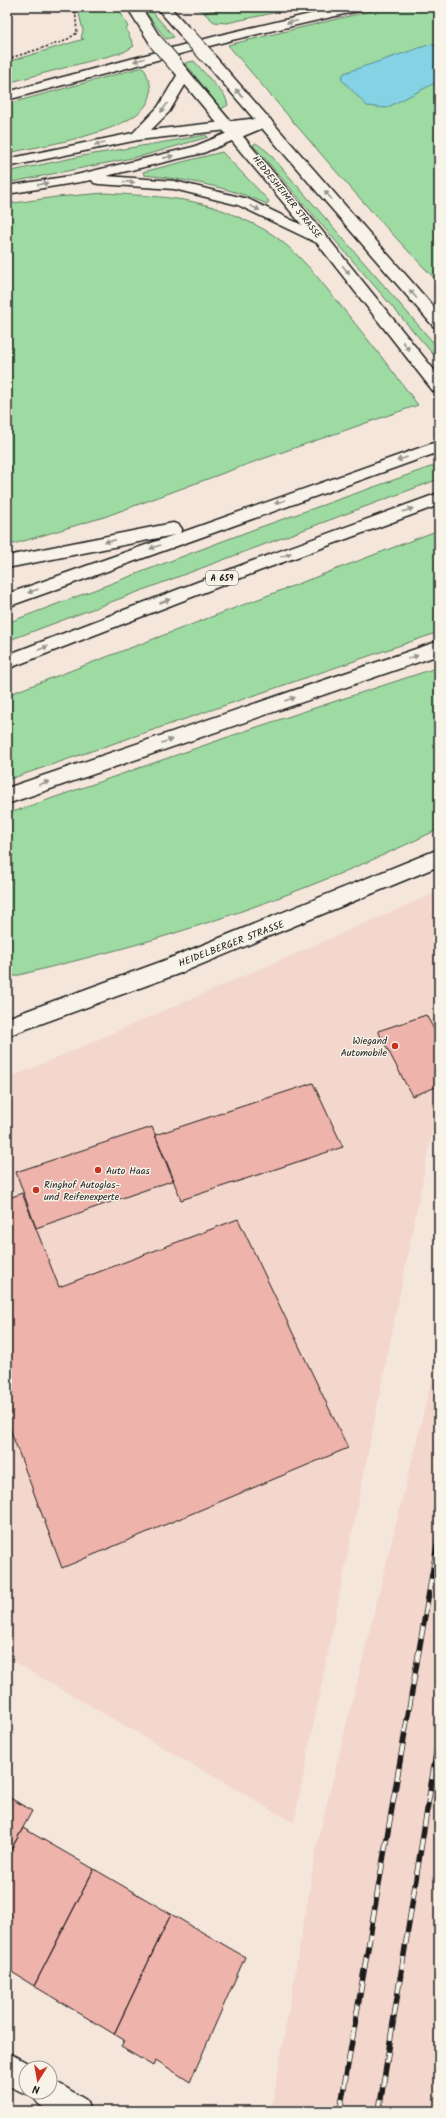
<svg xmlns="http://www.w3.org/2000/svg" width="446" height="2118" viewBox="0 0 446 2118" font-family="Kalam,sans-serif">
	<rect width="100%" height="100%" fill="#f5e6dc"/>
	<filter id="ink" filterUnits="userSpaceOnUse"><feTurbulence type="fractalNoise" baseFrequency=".025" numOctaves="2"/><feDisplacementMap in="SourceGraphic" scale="8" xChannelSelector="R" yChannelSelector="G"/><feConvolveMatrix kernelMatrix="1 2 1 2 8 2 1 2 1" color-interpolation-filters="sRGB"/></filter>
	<g filter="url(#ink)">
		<path fill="#f3d7cd" d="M439,891V1117L434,1123L294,1823L7,1658V1079Z
			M439,1350V2074L434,2111H271L318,1839Z"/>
		<path fill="#9edba2" stroke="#5d7c5f" d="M75,7H118L128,27L126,29L134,46L124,52L7,83V62L84,39L81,38L83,31L78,9Z
			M195,7H243L239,9L245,7H301L227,23L214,22L204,13L234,8L203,12Z
			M387,7H439V283C365,208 296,125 228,45Z
			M149,8L174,37L166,39L144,10Z
			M194,61L225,96L228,105L221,109L185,63Z
			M143,67C149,78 154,90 148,102C132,133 40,146 7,153V104Z
			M206,135L208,137L142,156L7,183V172L82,156Z
			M256,143L268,152L439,349V361L253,145Z
			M222,152L269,201L267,204C226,186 188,180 144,175L143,172Z
			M105,193C145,196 188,196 227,212C245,220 265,228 280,240C302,257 319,279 336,300C364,334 391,369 418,405L251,463L104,517L7,546V204L56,197Z
			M439,464V479L7,641V623L252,530Z
			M439,530V632L7,780V695Z
			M439,667V829C349,873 255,909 159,938C109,953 58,965 7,978V814L251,729Z"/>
		<path fill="#84d2e3" stroke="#5a8993" d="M431,44L439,47V81L386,108L367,106L341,79L344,73Z"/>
		<path fill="#eeb3ab" stroke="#1c1c1c" d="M426,1015L439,1038V1086L412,1096L378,1031Z
			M313,1083L343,1147L181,1200L155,1135Z
			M152,1127L174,1180L36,1228L16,1172Z
			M22,1193L59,1287L238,1219L348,1448L62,1568L7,1421V1199Z
			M7,1796L32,1811L7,1857Z
			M23,1828L94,1869L34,1986L7,1969V1857Z
			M94,1869L171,1914L114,2034L34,1986Z
			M171,1914L245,1957L190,2082L156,2060L153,2066L121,2047L124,2040L114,2034Z"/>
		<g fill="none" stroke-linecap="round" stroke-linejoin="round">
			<g stroke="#1c1c1c" stroke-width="3">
				<path id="street" d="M7,2052L37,2068H26V2092H50V2078L86,2100L90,2111C67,2111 41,2118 31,2092L26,2094L7,2085Z"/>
			</g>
			<g stroke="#1c1c1c" stroke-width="3">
				<path id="secondary" d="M127,7H141L163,42L161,45H151Z
					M156,7H170L192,31L194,34L192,37H182Z
					M208,53L213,54L439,313V328L433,326L203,60L201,57Z
					M176,61L181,62L327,237L439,376V392L433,391L317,243L171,68L169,65L171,62Z
					M439,641V655L7,804V788Z
					M439,849V866L178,974L7,1036V1018L163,961Z"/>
			</g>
			<g stroke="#1c1c1c" stroke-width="3">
				<path id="highway" d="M340,7H364L362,10L232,40L7,100V92L224,34Z
					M184,71L191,75L169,112L151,130L250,119C258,121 262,117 270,119L272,122L270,125L203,153L106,176L174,181L248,199L327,237L330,240L327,243H317L238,205L174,189L99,184L94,183L92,180L7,194V186L76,175L193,147L237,129L138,140L7,167V159L133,133L158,107L179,72Z
					M439,441V452L7,607V594L174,535L7,568V556L173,523L179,525L182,529L180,533Z
					M439,493V505L259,571L7,669V655L247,563Z"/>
			</g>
			<path stroke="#1c1c1c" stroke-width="1.5" stroke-dasharray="2.5 2" stroke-linecap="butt" d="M7,59L65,41L77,33L75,7"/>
			<use href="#street" fill="#f7f3e8" fill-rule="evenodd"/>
			<use href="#secondary" fill="#f7f3e8" fill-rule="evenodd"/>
			<use href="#highway" fill="#f7f3e8" fill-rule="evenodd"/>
			<g stroke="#1c1c1c" stroke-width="5.5">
				<path id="rail" d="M340,2111L439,1534
					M379,2111L439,1735"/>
			</g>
			<use href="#rail" stroke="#f7f3e8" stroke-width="4" stroke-dasharray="12" stroke-linecap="butt"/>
			<g stroke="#1c1c1c" stroke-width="16" stroke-linecap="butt">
				<path id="secondary-bridge" d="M187,34L208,57
					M156,42L176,65"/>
			</g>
			<use href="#secondary-bridge" stroke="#f7f3e8" stroke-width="14"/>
		</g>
		<defs><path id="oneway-solid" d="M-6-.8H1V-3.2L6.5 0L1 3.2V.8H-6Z"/></defs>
		<g fill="#94928c">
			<use href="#oneway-solid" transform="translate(292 22) rotate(167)"/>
			<use href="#oneway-solid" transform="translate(139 60) rotate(165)"/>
			<use href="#oneway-solid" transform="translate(239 93) rotate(-131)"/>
			<use href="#oneway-solid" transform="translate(164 108) rotate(126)"/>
			<use href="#oneway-solid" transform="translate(100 144) rotate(168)"/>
			<use href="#oneway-solid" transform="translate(168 157) rotate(-13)"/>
			<use href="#oneway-solid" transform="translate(129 182) rotate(4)"/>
			<use href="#oneway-solid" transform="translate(43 184) rotate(-10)"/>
			<use href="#oneway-solid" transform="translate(328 195) rotate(-131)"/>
			<use href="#oneway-solid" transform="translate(255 208) rotate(26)"/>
			<use href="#oneway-solid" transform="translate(346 270) rotate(52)"/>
			<use href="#oneway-solid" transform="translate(413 294) rotate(-131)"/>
			<use href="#oneway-solid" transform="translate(406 346) rotate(52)"/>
			<use href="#oneway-solid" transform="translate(402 459) rotate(161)"/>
			<use href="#oneway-solid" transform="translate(280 502) rotate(161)"/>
			<use href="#oneway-solid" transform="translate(408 510) rotate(-20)"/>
			<use href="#oneway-solid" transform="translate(110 541) rotate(169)"/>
			<use href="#oneway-solid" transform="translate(155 547) rotate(160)"/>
			<use href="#oneway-solid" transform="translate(286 555) rotate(-20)"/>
			<use href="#oneway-solid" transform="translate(33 591) rotate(160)"/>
			<use href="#oneway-solid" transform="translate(165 601) rotate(-21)"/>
			<use href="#oneway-solid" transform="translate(43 648) rotate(-21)"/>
			<use href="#oneway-solid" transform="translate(413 657) rotate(-19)"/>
			<use href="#oneway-solid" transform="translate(290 699) rotate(-19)"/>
			<use href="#oneway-solid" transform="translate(167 741) rotate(-19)"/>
			<use href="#oneway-solid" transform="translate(44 783) rotate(-19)"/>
		</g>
	</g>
	<g fill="#c8321e" stroke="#f7f3e8" stroke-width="1.5">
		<circle cx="395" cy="1046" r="4"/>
		<circle cx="98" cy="1170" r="4"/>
		<circle cx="36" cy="1190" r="4"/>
	</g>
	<g text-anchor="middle" stroke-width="3" stroke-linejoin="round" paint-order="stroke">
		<g font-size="9" fill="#1c1c1c" stroke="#f7f3e8">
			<text transform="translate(287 197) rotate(51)" y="3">HEDDESHEIMER STRASSE</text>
		</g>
		<rect fill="#f7f3e8" stroke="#5e5c59" stroke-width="1" x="206" y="571" width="32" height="14" rx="3"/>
		<g font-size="9" font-weight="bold" fill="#1c1c1c">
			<text x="222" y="581">A 659</text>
		</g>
		<g font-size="10" fill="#1c1c1c" stroke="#f7f3e8">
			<text transform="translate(231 943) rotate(-21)" y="4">HEIDELBERGER STRASSE</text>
		</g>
		<g font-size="10" fill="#1c1c1c" stroke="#f7f3e8" text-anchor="start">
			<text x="387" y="1044" text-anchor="end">Wiegand<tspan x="387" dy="12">Automobile</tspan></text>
			<text x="106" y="1174">Auto Haas</text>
			<text x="44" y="1188">Ringhof Autoglas-<tspan x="44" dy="12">und Reifenexperte</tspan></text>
		</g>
	</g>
	<rect width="446" height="2118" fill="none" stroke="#f7f3e8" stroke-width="24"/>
	<rect x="12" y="12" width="422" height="2094" fill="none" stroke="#1c1c1c" stroke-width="1.5" filter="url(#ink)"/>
	<g transform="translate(38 2080) rotate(191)"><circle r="19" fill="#f7f3e8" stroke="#9f9d96"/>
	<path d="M0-3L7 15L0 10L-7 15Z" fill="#c8321e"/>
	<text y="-6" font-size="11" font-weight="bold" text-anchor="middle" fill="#1c1c1c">N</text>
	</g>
</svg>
